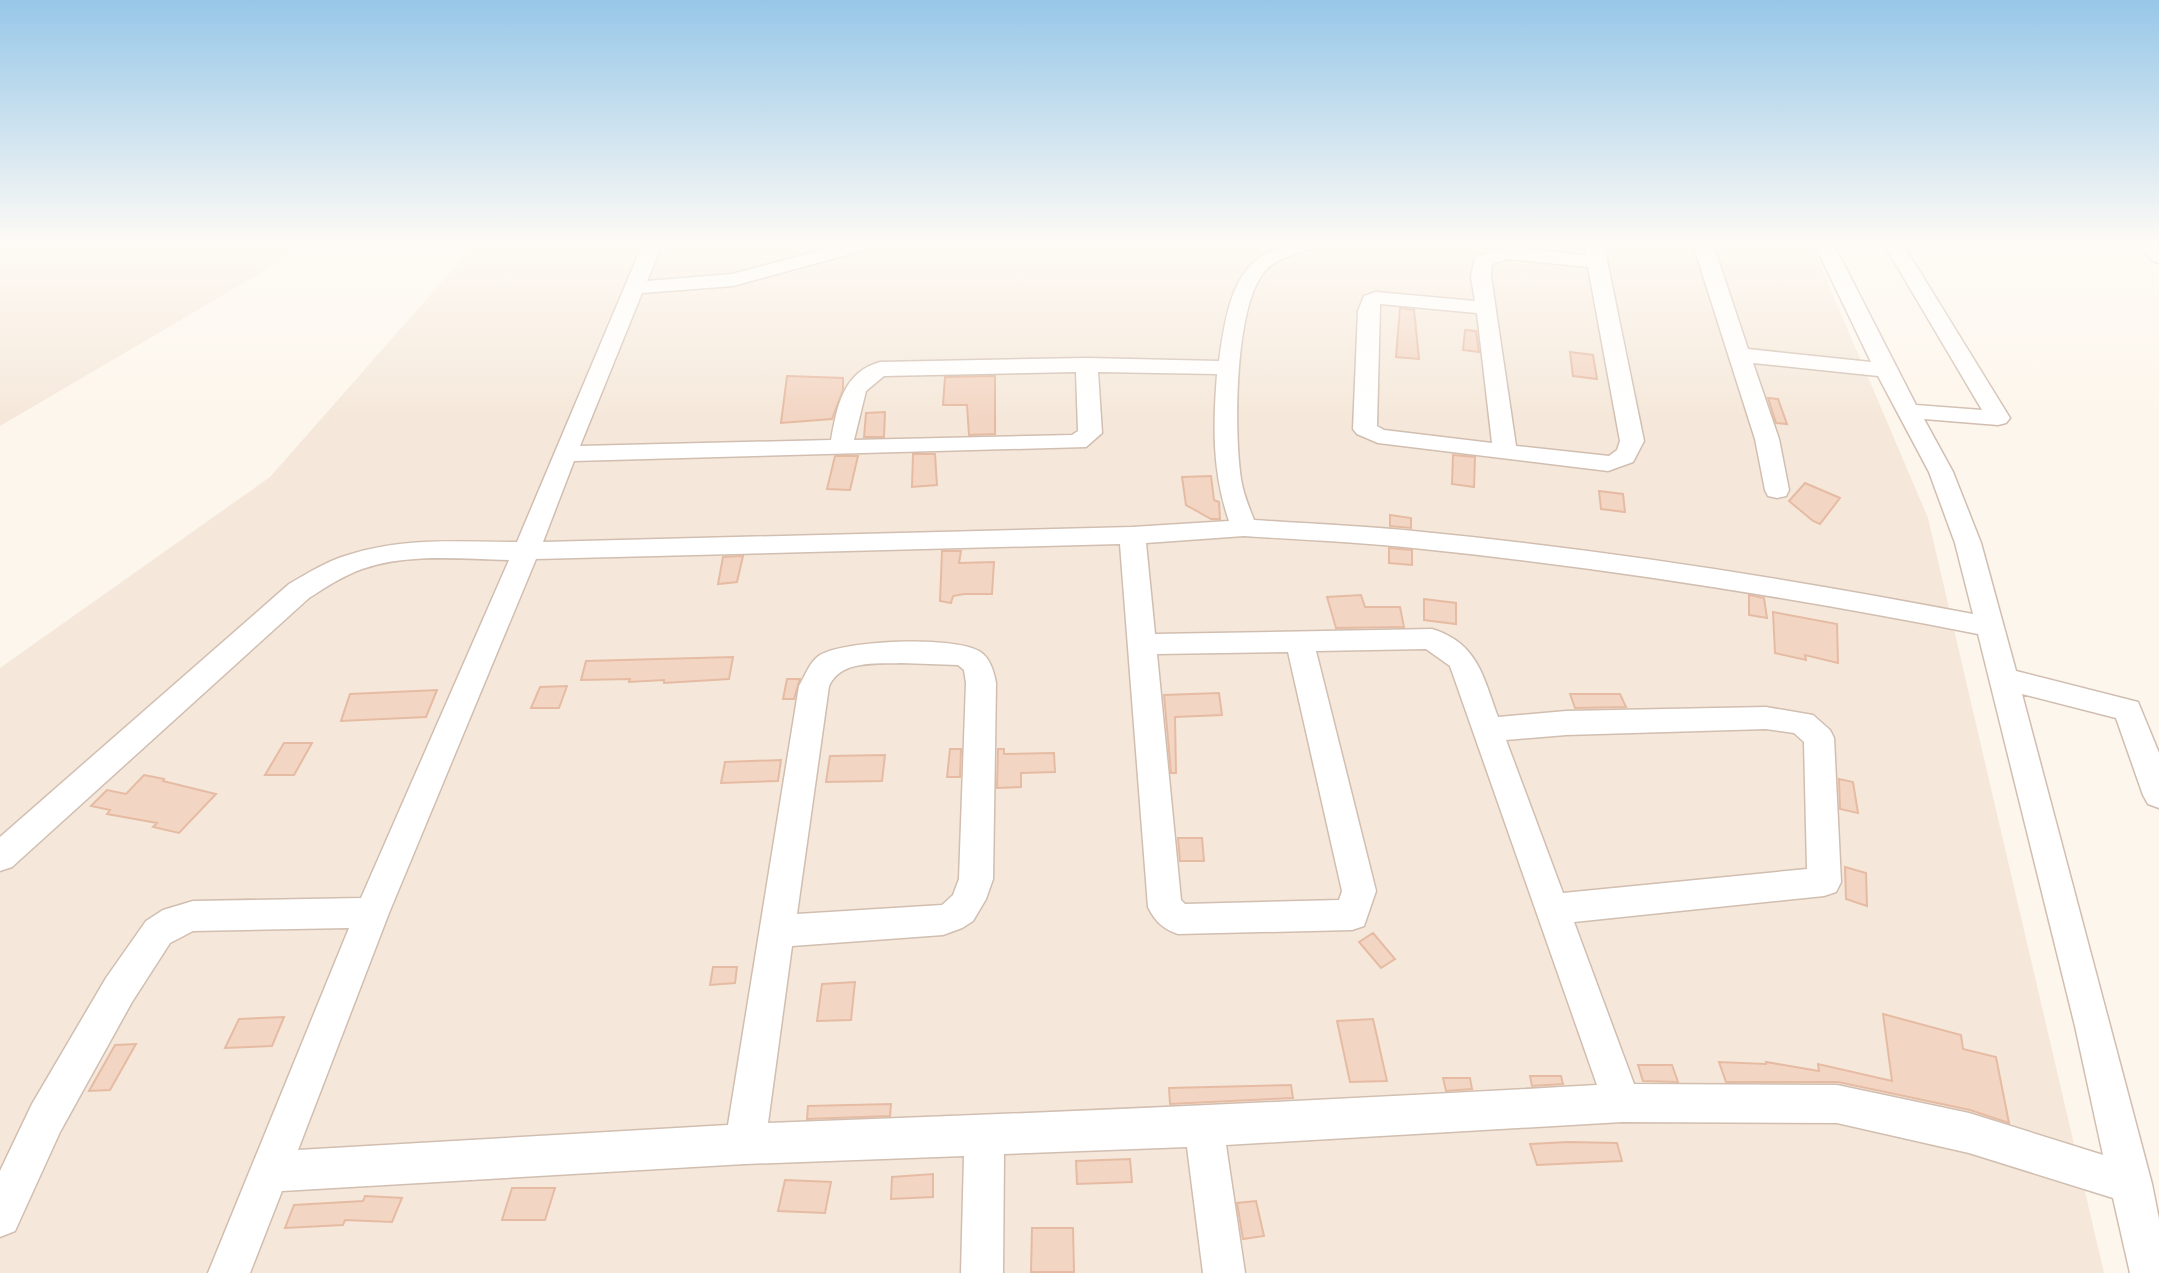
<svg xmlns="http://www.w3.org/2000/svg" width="2159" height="1273" viewBox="0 0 2159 1273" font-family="'Noto Sans',sans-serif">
	<rect width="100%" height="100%" fill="#fdf6ec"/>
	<path fill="#f5e8da" d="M0,241H315L0,426Z
		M478,241H1810L1928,518L2104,1273H0V668L270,477Z"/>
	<path fill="#f3d5c3" stroke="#e6bba3" stroke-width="2" d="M1400,308L1414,310L1419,359L1396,357Z
		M1465,330L1476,331L1479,352L1463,350Z
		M1570,352L1593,355L1597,379L1573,376Z
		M787,376L843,378V390L832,419L781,423Z
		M995,376V434L969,435L967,405H943L945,377Z
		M1768,398L1778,399L1787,424L1776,423Z
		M885,412L884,437H864L866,413Z
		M913,454H935L937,485L912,487Z
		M1453,455L1475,457L1474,487L1452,484Z
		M835,456H858L850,490L827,489Z
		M1211,476L1214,500L1219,502L1220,519H1211L1186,505L1182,477Z
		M1805,483L1840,498L1820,524L1813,521L1789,501Z
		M1599,491L1623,494L1625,512L1601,509Z
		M1390,515L1411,518V528L1390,526Z
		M1389,548L1412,550V565L1389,563Z
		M942,551H961L959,563L994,562L992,594H964L953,596L951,603L940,601Z
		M743,556L737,582L718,584L723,557Z
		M1361,595L1365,607H1400L1404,627L1336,628L1327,597Z
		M1749,595L1764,598L1767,618L1749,615Z
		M1424,599L1456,603V624L1424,620Z
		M1773,612L1837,624L1838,663L1805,655L1806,660L1775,653Z
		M733,657L729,679L664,683V680L629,682L630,679L581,680L586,661Z
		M787,679H800L794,699H783Z
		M567,686L559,708H531L540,687Z
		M437,690L426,717L341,721L350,694Z
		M1219,693L1222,715L1175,717L1176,773H1171L1164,695Z
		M1570,694H1620L1626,707L1575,708Z
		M284,743H312L294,775H265Z
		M950,749H961L960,777H947Z
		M998,749H1004V754L1054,753L1055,772L1021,773V787L997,788Z
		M885,755L882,781L826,782L830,756Z
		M781,760L778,781L721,783L725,762Z
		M144,775L164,779L163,781L216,794L179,833L153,827L157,823L107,814L110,810L91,806L107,790L126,794Z
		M1839,779L1853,782L1858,813L1840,809Z
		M1178,838H1202L1204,861H1180Z
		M1845,867L1866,873L1867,906L1846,899Z
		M1373,933L1395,959L1381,968L1359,942Z
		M713,967H737L735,983L710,985Z
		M855,982L851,1020L817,1021L822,984Z
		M1883,1014L1961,1035L1963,1049L1996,1057L2009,1123L1970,1110L1838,1082H1726L1719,1062L1766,1064V1062L1819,1071L1818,1064L1892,1081Z
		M284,1017L272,1046L225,1048L239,1019Z
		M1373,1019L1387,1081L1350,1082L1337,1021Z
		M136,1044L110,1090L89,1091L115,1045Z
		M1638,1065H1672L1678,1082L1643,1081Z
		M1530,1076H1561L1563,1084L1532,1086Z
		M1443,1078H1470L1472,1089L1446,1091Z
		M1291,1085L1293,1098L1170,1104L1169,1088Z
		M891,1104L890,1116L807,1119L808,1106Z
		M1568,1142L1617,1143L1622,1161L1537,1165L1530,1144Z
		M1130,1159L1132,1182L1077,1184L1076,1161Z
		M933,1174V1197L891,1199L892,1177Z
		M785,1180L831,1182L825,1213L778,1211Z
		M512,1188H555L545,1220H502Z
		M365,1196L402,1198L392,1222L345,1220L343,1225L285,1228L294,1205L363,1201Z
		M1256,1201L1264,1236L1243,1239L1237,1203Z
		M1032,1228H1073L1074,1272H1031Z"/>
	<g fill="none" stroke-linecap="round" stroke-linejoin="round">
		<g stroke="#d1beb0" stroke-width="3">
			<path id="minor" d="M644,241H664L647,281L732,274L856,241H886L883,245L733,286L642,293L580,446L831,440C837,407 843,372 880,362L1087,358L1219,361C1229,288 1240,241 1325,241L1323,245C1304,252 1278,256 1264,272C1234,309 1234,433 1241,479C1243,493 1249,507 1254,520C1310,524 1367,526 1423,532C1607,550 1791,579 1973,614L1955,543L1929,472L1878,376L1753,363L1779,439L1789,490L1786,496L1777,498L1768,496L1765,490L1755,439L1692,241H1712L1748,349L1871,362L1813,241H1832L1916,405L1982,410L1882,241H1901L2010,418L2006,423L1998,425L1924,419L1953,472L1981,543L2016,671L2138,702L2159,753V808L2148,804L2143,795L2116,718L2022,694L2152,1184L2159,1219V1273H2130L2113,1198L1969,1153L1837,1123L1622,1122L1226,1145L1245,1273H1203L1187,1147L1004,1154L1003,1273H961L964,1156L745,1164L282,1191L250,1273H208L349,928L193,931L170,943L132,1002L60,1132L15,1231L0,1237V1171L32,1104L106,978L146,921L163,910L193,901L361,898L509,560C462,559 408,553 362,569C343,576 326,587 309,598L12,867L0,871V837L289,584C308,573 327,561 348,555C403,537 460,542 517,542ZM1076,372L1078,431L1072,435L854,440L866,391L884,376ZM1098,372L1217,374C1213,425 1212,472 1229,521L1132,527L543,542L574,461L1086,447L1102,433ZM1244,536C1304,540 1364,542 1423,549C1609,568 1794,598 1978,634L2075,1026L2103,1155L1969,1113L1837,1085L1634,1084L1574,922L1824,896L1836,892L1841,882L1834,738L1830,730L1813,715L1766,707L1566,711L1498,717C1483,677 1478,643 1432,629L1155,634L1146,543ZM1120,544L1148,907C1155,921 1163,929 1178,934L1352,930L1364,926L1376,891L1316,651L1426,649L1450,666L1597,1085C1320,1101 1044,1113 768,1123L792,946L943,935L962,928L973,921L986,899L993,879L996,683C994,672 990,657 979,651C952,636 846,640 820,655C810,661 805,676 799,686L728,1125L298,1150L389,913L536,559ZM1288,652L1342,891L1339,900L1185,904L1181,900L1157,654ZM901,663L958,665L964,670L966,683L959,879L953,895L942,905L797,914L829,686C841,660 875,664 901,663ZM1766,729L1794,733L1804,742L1807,869L1563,893L1506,740L1566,735Z
				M1584,241H1603L1644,441L1633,462L1608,471L1378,443L1357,434L1353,429L1358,311L1364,296L1376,292L1475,301L1471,277L1475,257L1508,247L1586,255ZM1508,259L1588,267L1620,441L1617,450L1609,456L1516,446L1491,277L1492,264ZM1380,304L1477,313L1492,443L1384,430L1377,426Z
				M2136,241H2155L2159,245V263L2152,261Z"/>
		</g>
		<use href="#minor" fill="#fff" fill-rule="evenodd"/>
	</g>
	<linearGradient id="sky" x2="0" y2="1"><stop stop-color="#97c7e8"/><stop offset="0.58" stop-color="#fefbf6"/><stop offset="1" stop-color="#fefbf6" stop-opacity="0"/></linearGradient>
	<rect width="2159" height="419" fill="url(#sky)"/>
</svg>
